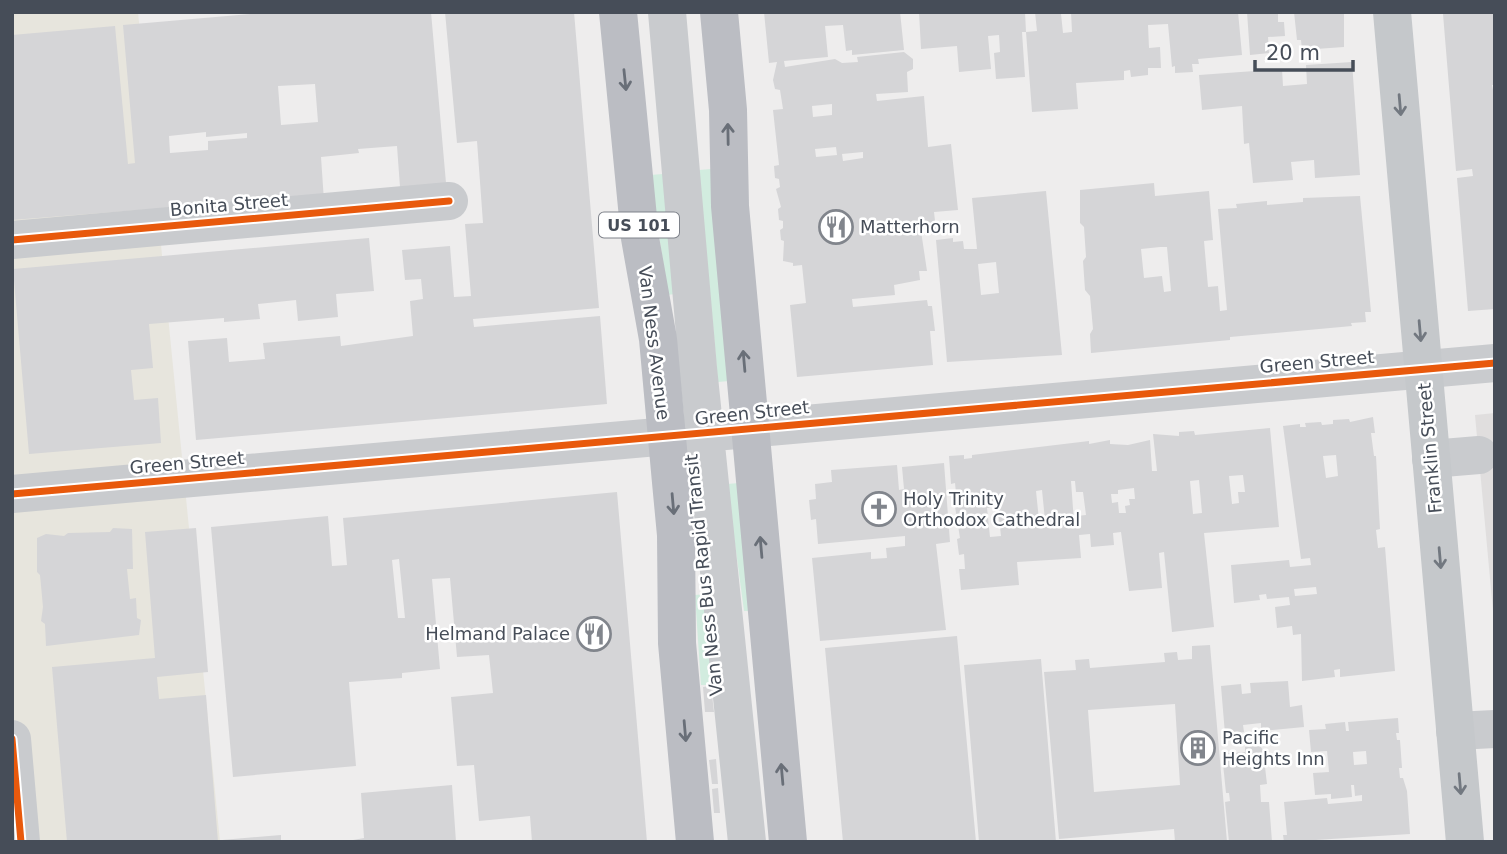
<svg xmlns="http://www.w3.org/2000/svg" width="1507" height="854" viewBox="0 0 1507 854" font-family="'DejaVu Sans',sans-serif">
	<rect width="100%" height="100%" fill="#eeeded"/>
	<path fill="#e7e5dd" d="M12,12H138L220,842H12Z"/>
	<path fill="#e0dede" d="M1495,413V633L1475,415Z"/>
	<path fill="#d2ecdf" d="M711,169L729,381L718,382L699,170Z
		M663,174L674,294L668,295L650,175Z
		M739,483L749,611H744L727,484Z
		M706,594L713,685H701L695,595Z"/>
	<path fill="#d5d5d7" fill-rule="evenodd" d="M273,12H431L446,183L400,187L397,146L358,149L359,153L321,157L324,201L139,210L12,220V35L115,26L128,164L135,163L123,25ZM315,84L318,122L281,125L278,86ZM206,132V137L247,133V138L208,141V150L170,153L169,136Z
		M445,12H574L599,308L473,319L474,327L600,316L607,404L196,440L188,341L227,338L229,362L265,359L263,343L340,336L341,346L413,336L410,301L423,299L421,279L405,280L402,250L450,246L454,297L471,296L465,224L483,223L477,141L457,143Z
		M764,12H900L904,50L852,55V50L846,51L843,25L825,26L828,57L784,61L785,67L835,59L842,63L858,62L857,57L904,52L913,59V69L907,72L908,92L876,94L877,101L924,96L928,147L951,144L958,210L934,212L936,230L921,231L927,271H919L920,280L894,285L895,295L852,299L853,307L927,300L928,306H932L935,331H930L933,365L797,377L790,305L806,303L802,265L793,266V263L783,261L784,241L781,240L780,230L783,228V221L779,220L778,209L781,207L776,189L780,187L779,179L775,178L774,166L779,165L773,110L783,109L780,90L775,89L773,80L777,62L769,63ZM832,104V115L813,117L812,106ZM836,147L837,155L816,157L815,149ZM863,152V158L843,161L842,154Z
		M919,12H1025L1026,32H1022L1025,77L996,79L994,53L1000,52L999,35L988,36L991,69L959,72L957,46L921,49Z
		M1035,12L1061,14L1063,33L1072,32L1071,12H1238L1242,55L1198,59L1199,64H1192L1193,72L1175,73V66L1172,67L1168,24L1148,25L1149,48L1160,47L1161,68H1148V75L1131,77L1130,70L1124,71V80L1076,83L1078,109L1032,112L1026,32L1037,31Z
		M1247,12H1278V22H1284L1285,36L1268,37L1269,53L1250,55Z
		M1294,12H1344V47L1302,50L1301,40H1297Z
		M1446,12H1495V85H1492L1495,99V309L1468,311L1457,178L1473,176L1472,169L1456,171L1443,14Z
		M1352,62L1360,175L1315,178L1314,160L1291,162L1293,180L1253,183L1249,143L1244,144L1242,106L1202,110L1199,75L1282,69L1283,86L1307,84L1306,65Z
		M1154,183L1155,196L1209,191L1213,240L1204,241L1208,287L1218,286L1220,311L1227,310L1218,209L1237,208L1236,204L1267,201V205L1303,202V198L1360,196L1371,312H1365L1366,322L1351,323L1352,326L1230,337V340L1091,353L1090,334L1093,329L1090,296L1085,290L1083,261L1086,257L1084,227L1080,223V190ZM1160,247H1167L1171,291L1164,292L1162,276L1144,278L1141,249Z
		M1046,191L1062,355L947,362L936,240L953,238V242L963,241L964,249H977L972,198ZM996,262L999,293L981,295L978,264Z
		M369,238L374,291L336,294L338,317L298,321L296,300L258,304L260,319L224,322V318L149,324L153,368L131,370L134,400L158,398L161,443L29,454L13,269Z
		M1373,417L1375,433H1371L1374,456H1376L1379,512L1380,529L1376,530L1378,548L1385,547L1395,671L1340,677V669L1334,670L1335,677L1302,681L1301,634L1293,635L1292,626L1277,628L1275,607L1290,605L1289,597L1267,599L1266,594L1259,595L1260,600L1234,603L1231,565L1289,560L1290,567L1311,565L1310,558L1301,559L1283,426L1300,424V427H1306L1305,423L1321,422L1322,425L1333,424V420L1349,419L1350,422ZM1336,455L1338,476L1326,478L1323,456ZM1316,587L1317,594L1295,596L1294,589Z
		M1270,428L1279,527L1204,533L1214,627L1172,632L1164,552L1159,553L1162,588L1129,591L1121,532L1113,533L1114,545L1091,547L1090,534L1079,535L1081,558L1017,562L1019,585L961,590L959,569H965L964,554L959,555L957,539L960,538L953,494L956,493L955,483L951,484L949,456L964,455V459L972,458V455L1089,441V444L1110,440V444L1128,445L1150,440L1152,471H1157L1153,434L1179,436V432L1194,431L1195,435ZM1243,475L1245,492H1238L1239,503L1232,504L1229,476ZM1199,480L1202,513L1193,514L1190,481ZM1071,481H1075L1076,492H1083L1086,515L1077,516L1078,521L1074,522ZM1134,488L1135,499H1129L1130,505L1125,506L1126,513H1119L1118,502L1112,503L1111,494H1118V490ZM1042,490L1045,520H1039L1036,491ZM994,507L995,518H999L1001,536L990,537L987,508Z
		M944,463L950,542L936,544L946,630L820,641L812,558L871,552V559L887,558L886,548L905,546V536L818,544L816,519L811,520L809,500L816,499L815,484L832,482L831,470L897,465L899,490L904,489L902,467Z
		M617,492L647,842H532L530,816L479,821L474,765L457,766L451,697L493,693L489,655L457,657L450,578L432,579L440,669L402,673V678L349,682L356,766L233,777L211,527L328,516L332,566L347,565L343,518ZM399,559L405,618H398L392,560Z
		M113,528L132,529L133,569H127L130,599L136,598L137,618L141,620L139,635L46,646L45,624L41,621L43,607L40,575L37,572V538L46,534L64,536L68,533L110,532Z
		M196,528L208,672L157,677L159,699L206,695L218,842H67L52,667L155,658L145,532Z
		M957,636L976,842H843L825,648Z
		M1210,645L1227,842H1175L1174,829L1059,839L1044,672L1076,670L1075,660L1089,659L1090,668L1165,662L1164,653L1177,652L1178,660L1192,659V646ZM1175,704L1180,785L1094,792L1088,710Z
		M1041,659L1056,842H979L964,665Z
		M1288,681L1290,707L1302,705L1304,727L1261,731V723L1243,725L1244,732L1225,734L1221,686L1241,684L1242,694L1251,693L1250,683Z
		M711,686L714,712H705L703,687Z
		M1398,718L1399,733H1396L1397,740H1400L1402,768H1399L1400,778H1403L1407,791L1410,834L1284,842L1283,835H1287L1284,802L1327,798L1328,804L1362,801V795L1355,796L1354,785H1351L1352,797L1331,799V794L1315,795L1313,773L1329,772L1328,761L1327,751L1311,752L1309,730L1326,729L1325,724L1345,722L1346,731H1349L1348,722ZM1366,751L1367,764L1354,765L1353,752Z
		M1260,746L1263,750L1267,784L1260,785L1261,802H1269L1272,842H1229L1225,802L1230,801L1229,793H1226L1222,754L1245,752V747Z
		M716,759L718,784H712L709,760Z
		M452,785L456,842H342L364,838L361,793Z
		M718,788L720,813H714L712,789Z
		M281,835V842H222V840Z"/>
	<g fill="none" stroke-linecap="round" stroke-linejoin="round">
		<path stroke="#c9cbce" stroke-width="38" d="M667,12L698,368L747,842
			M12,240L449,201
			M1431,459L1479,455
			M12,494L1495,363
			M1455,731L1495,729
			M12,739L21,842"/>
		<path stroke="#c5c8cb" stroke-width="38" d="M1392,12L1465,842"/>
		<path stroke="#bbbdc3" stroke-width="38" d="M618,12L640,238L658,339L671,482L676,535L677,643L695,842
			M719,12L728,110L730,206L788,842"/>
		<g stroke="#fff" stroke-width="11">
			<path id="cycleway" d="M12,240L449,201
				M12,494L1495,363
				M12,739L21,842"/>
		</g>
		<use href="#cycleway" stroke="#e8590c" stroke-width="7"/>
	</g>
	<defs><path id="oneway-shaft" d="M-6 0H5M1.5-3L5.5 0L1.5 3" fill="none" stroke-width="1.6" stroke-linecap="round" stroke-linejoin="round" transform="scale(1.75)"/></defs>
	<g stroke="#696f78">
		<use href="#oneway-shaft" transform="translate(625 80) rotate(84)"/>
		<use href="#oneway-shaft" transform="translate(728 134) rotate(-91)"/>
		<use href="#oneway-shaft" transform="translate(744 361) rotate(-95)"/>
		<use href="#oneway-shaft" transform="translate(673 504) rotate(85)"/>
		<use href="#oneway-shaft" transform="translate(761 547) rotate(-95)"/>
		<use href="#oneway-shaft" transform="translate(685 731) rotate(85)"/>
		<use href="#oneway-shaft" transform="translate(782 774) rotate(-95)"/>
	</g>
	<g stroke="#727880">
		<use href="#oneway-shaft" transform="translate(1400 105) rotate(85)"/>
		<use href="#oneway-shaft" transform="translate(1420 331) rotate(85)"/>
		<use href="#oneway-shaft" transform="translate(1440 558) rotate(85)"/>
		<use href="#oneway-shaft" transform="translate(1460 784) rotate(85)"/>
	</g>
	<defs>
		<g id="restaurant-ring" transform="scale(1.75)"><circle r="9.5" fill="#fff" stroke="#81858c" stroke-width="1.5"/><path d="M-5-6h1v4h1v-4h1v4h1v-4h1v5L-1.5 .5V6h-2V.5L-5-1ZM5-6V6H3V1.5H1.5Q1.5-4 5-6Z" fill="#81858c"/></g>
		<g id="church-ring" transform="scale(1.75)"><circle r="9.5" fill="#fff" stroke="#81858c" stroke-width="1.5"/><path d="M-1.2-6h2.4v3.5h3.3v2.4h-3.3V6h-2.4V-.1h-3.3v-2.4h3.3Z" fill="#81858c"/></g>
		<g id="building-ring" transform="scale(1.75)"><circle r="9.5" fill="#fff" stroke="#81858c" stroke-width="1.5"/><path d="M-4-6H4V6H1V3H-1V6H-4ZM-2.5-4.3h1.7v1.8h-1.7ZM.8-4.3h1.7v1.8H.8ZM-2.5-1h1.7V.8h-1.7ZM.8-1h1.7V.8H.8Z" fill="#81858c"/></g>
	</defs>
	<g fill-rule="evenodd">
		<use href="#restaurant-ring" x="836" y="227"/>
		<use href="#church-ring" x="879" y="509"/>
		<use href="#restaurant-ring" x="594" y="634"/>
		<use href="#building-ring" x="1198" y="748"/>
	</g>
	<g text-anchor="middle" stroke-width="5" stroke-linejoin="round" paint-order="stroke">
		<rect fill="#fff" stroke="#7e828a" stroke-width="2" x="599" y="212.5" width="80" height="25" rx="5"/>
		<g font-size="16" font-weight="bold" fill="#464d58">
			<text x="639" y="231">US 101</text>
		</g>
		<g font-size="18" fill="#464d58" stroke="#fff">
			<text transform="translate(229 205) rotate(-5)" y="6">Bonita Street</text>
			<text transform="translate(654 343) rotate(83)" y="6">Van Ness Avenue</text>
			<text transform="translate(1317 362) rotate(-5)" y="6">Green Street</text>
			<text transform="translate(752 413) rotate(-6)" y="6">Green Street</text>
			<text transform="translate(1430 448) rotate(-95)" y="6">Franklin Street</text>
			<text transform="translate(187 463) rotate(-5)" y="6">Green Street</text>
			<text transform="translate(704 575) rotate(-96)" y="6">Van Ness Bus Rapid Transit</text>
		</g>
		<g font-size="18" fill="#464d58" stroke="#fff" text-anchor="start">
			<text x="860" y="233">Matterhorn</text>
			<text x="903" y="505">Holy Trinity<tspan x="903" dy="21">Orthodox Cathedral</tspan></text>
			<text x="570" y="640" text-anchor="end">Helmand Palace</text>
			<text x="1222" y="744">Pacific<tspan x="1222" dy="21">Heights Inn</tspan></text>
		</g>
	</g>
	<rect width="1507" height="854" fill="none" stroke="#464d58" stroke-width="28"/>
	<path d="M1255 60v10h98v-10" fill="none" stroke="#464d58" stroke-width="3.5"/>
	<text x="1266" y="60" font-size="21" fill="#464d58" stroke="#ffffff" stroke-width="5" paint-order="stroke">20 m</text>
</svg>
